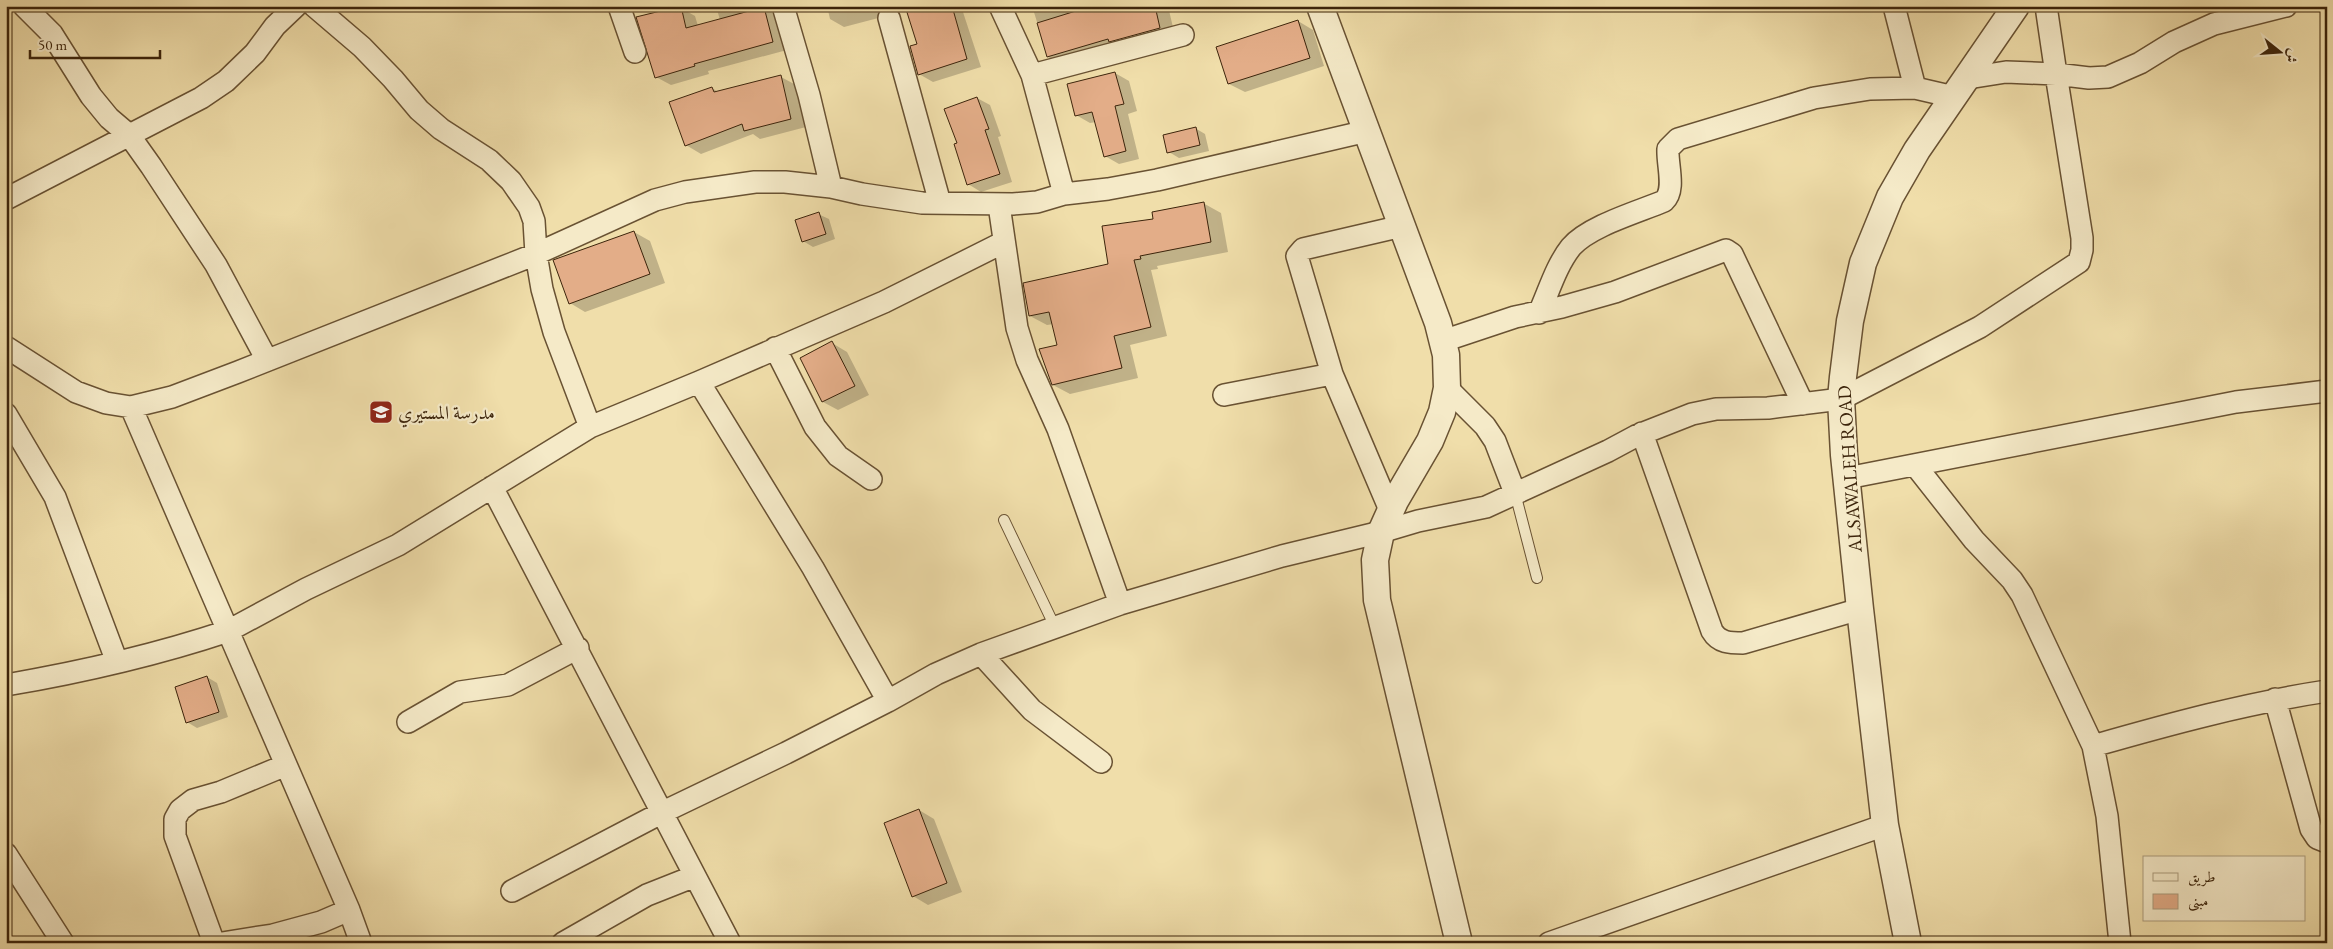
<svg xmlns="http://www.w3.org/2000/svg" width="2333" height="949" viewBox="0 0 2333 949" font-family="'EB Garamond',Amiri,serif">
	<rect width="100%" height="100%" fill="#f0deaa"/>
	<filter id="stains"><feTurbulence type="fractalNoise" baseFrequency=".004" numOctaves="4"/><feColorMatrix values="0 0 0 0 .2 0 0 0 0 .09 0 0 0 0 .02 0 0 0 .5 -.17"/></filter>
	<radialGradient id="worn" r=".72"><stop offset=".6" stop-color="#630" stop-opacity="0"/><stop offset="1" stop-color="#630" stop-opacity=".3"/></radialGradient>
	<path fill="#0003" d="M716,6H770L772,13L778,16L787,50L708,71L709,74L671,85L656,77L681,8L695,16L698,26L720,20Z
		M827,6H883L886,16L844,27L830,19Z
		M906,6H961L981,67L933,82L919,74L918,45Z
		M1032,6H1168L1175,36L1063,65L1048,57Z
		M1298,21L1313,30L1324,66L1245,92L1229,84Z
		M1115,73L1129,81L1137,111L1128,114L1139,159L1119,164L1105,156L1096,122L1090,123L1076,115Z
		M781,77L796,85L806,127L760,139L753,134L701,154L686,145L712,88L718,92Z
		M977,98L990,105L1001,136L998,137L1012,182L981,192L968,184Z
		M1195,128L1205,134L1209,151L1179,158L1169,152Z
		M1203,203L1221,213L1228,252L1157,266L1158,269L1151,270L1167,336L1130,345L1138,378L1070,394L1053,385L1059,345L1054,324L1047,325L1030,316L1110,265L1154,220Z
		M818,214L829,219L835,239L813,247L803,241Z
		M634,232L650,241L665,283L585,312L570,303Z
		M832,343L847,352L869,395L838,410L823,402L801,358Z
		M207,677L217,683L228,717L197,728L187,722Z
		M919,810L934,819L962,892L928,905L913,896Z"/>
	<path fill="#e3ad88" stroke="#3c240b" d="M681,6L686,28L764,7L773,42L694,64L695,66L655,78L636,17Z
		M905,6H952L967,59L918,75L910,46L917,44Z
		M1092,6H1155L1160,28L1109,42L1108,39L1047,57L1037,23Z
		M1298,20L1310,58L1228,84L1216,47Z
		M1115,72L1124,104L1115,106L1126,151L1104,157L1092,112L1075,116L1067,84Z
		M781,75L791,119L744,131L742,124L685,146L669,102L712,87L714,92Z
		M977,97L989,129L985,130L1000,174L967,185L954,144L957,143L944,109Z
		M1196,127L1200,145L1167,153L1163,135Z
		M1204,202L1211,242L1140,256L1141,259L1134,260L1151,327L1114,336L1122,368L1052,385L1039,349L1057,345L1049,312L1029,316L1023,283L1108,264L1102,226L1153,219L1152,212Z
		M819,212L826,234L802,242L795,220Z
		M634,231L650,274L569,304L553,260Z
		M832,341L855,386L822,402L800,358Z
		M207,676L219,712L186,723L175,687Z
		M919,809L947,883L912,897L884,823Z"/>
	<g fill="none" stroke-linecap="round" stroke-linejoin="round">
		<g stroke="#695233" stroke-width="12">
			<path id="service" d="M1515,493L1537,578
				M1004,520L1055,627"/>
		</g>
		<g stroke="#695233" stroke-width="24">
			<path id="minor" d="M24,6L52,34L91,96L109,118L129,135L151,166L216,265L267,360
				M619,6L635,52
				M783,6L809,95L831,187
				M1000,6L1032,75L1064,194
				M1894,6L1915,88
				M2046,6L2056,74L2089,78L2108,77L2140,63L2174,42L2214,24L2286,6
				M889,18L940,203
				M1032,75L1183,35
				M6,199L201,98L226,81L255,53L275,26L296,6
				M999,205L1017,328L1027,360L1058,429L1120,604
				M1539,313C1549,291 1556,266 1571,247C1589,226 1638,212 1664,201C1676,190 1667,165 1668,149L1678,139L1814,98L1870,89L1915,88L1954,97
				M1443,341L1515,317L1562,307L1615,292L1726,250L1732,254L1803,404
				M6,347L76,392L106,403L131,407L172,397L238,372L536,254L655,200L685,192L755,182H785L831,187L862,194L922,203L1013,204L1037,202L1064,194L1108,189L1157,180L1367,131
				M775,348L815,427L838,456L871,479
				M699,382L813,568L888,701
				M1447,388L1485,426L1495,441L1515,493
				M1224,395L1332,374
				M131,407L228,631L306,589L398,545L590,427L554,332L542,289L536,254L534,221L529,207L511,181L489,160L441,129L419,110L393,79L362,47L314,6
				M6,414L55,497L117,662
				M590,427L699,382L884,302L1004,242
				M1642,433L1712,631C1719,643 1730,643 1743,643L1860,609
				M1915,465L1974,540L2012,580L2022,595L2093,746L2107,816L2120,943
				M1847,478L2236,402L2327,391
				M492,487L730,943
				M1390,510L1332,374L1297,256L1303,249L1402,226
				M981,654L1032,710L1101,762
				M6,685C82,672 156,655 228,631L349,910L361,943
				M2275,699L2311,829L2317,838L2327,842
				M408,722L460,692L508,685L578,648
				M2093,746C2170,724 2247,703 2327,691
				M6,854L63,943
				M512,891L661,813L786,753L888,701L936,674L981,654L1120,604L1282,556L1381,532L1418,521L1486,507L1608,451L1636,436L1692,414L1716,409L1768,408L1841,399L1980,327L2079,262L2082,250V238L2056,74L2006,72L1968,78
				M214,943L175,836V819L180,810L193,800L221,792L286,765
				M222,943L273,935L321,922L349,910
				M563,943L647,895L695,876
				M1549,943L1885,825"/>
		</g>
		<g stroke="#695233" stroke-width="29">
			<path id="tertiary" d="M1320,6L1438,323L1446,355L1447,388L1442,412L1430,441L1395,501L1381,532L1375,560L1377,600L1459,943
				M1908,943L1885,825L1860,609L1844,455L1841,399L1843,377L1850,321L1863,263L1890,197L1917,150L2016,6"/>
		</g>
		<use href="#service" stroke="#f5eac8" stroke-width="10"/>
		<use href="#minor" stroke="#f5eac8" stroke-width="21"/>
		<use href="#tertiary" stroke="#f5eac8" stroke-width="26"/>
	</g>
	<defs>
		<g id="school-square" transform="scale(1.25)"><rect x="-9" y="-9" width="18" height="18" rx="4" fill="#8f2418" stroke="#f5eac8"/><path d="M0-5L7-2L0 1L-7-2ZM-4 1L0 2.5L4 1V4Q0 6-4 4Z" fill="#fff"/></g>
	</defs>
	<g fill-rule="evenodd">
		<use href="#school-square" x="381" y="412"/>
	</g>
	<g text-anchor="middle" stroke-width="4.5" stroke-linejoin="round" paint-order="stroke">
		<g font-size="19" fill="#3c240b" stroke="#f5eac8" text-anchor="start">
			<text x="398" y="419">مدرسة المستيري</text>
		</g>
		<g font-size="19" fill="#3c240b" stroke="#f5eac8">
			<text transform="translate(1849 469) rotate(-94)" y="7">ALSAWALEH ROAD</text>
		</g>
	</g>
	<rect width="2333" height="949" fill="none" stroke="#f0deaa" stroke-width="25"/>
	<rect x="8" y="8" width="2318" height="934" fill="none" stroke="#3c240b" stroke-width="2.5"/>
	<rect x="12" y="12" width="2308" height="924" fill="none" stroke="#3c240b"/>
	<rect x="2143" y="856" width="162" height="65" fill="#f5eac8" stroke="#ab9b7c"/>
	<rect x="2153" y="873" width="25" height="8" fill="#f5eac8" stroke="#ab9b7c"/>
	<text x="2188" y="882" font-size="15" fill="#3c240b">طريق</text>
	<rect x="2153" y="894" width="25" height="15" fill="#e3ad88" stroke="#ab9b7c"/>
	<text x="2188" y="906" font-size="15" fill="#3c240b">مبنى</text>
	<g transform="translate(2280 52) rotate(107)" stroke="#f5eac8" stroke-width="4" paint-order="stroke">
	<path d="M0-4L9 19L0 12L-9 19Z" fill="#3c240b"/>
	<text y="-8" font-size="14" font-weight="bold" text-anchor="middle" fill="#3c240b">ش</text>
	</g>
	<path d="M30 50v8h130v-8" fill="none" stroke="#3c240b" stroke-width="2.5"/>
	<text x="38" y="50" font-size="15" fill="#3c240b" stroke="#f5eac8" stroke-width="4" paint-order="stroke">50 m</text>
	<rect width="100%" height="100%" filter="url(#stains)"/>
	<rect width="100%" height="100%" fill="url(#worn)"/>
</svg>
